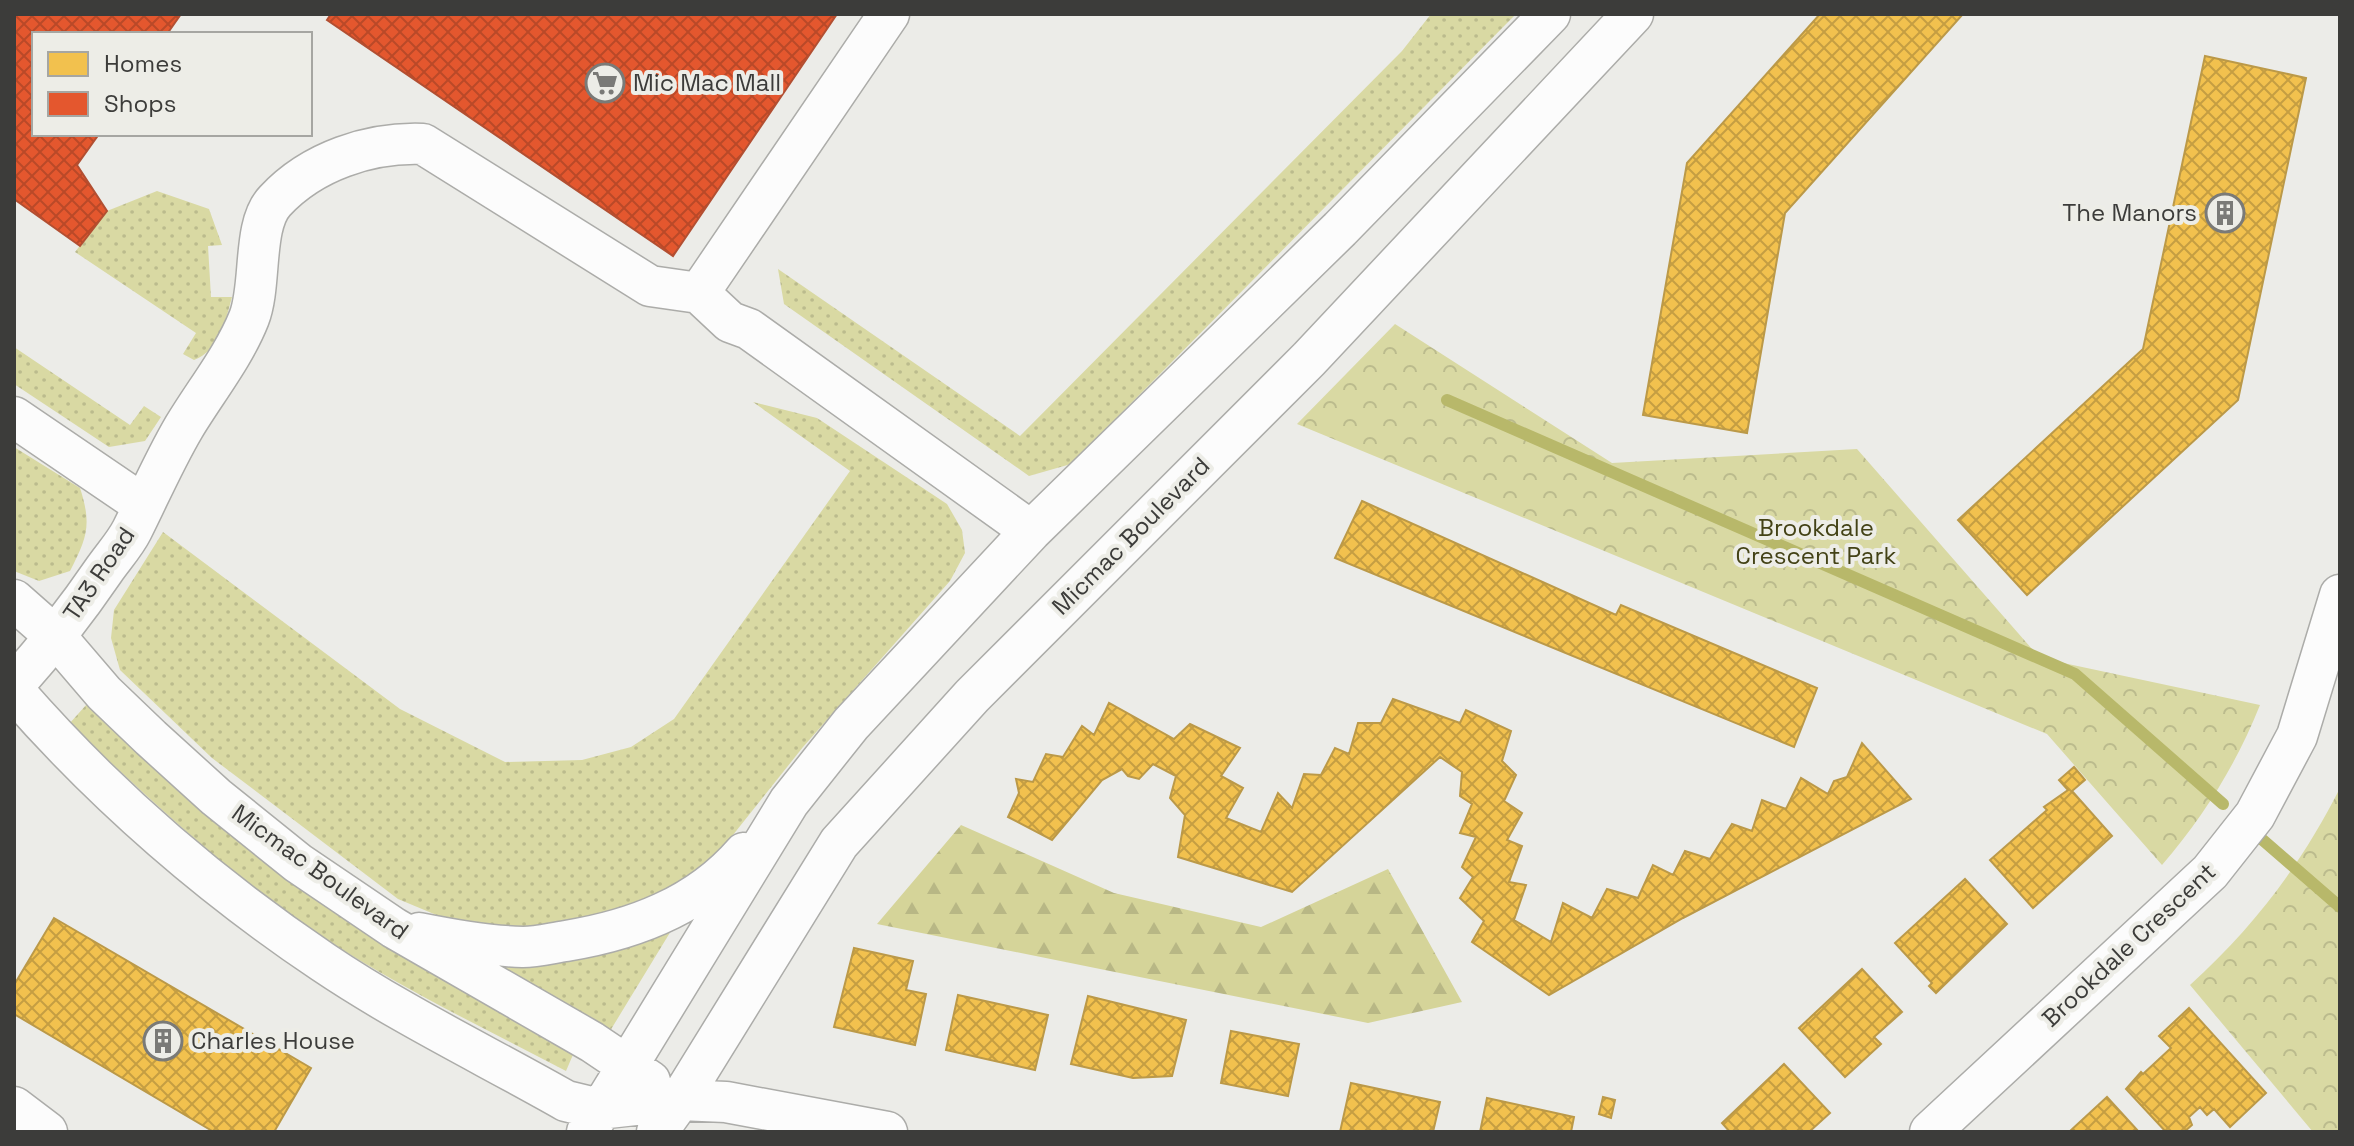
<svg xmlns="http://www.w3.org/2000/svg" width="2354" height="1146" viewBox="0 0 2354 1146" font-family="'Space Grotesk',sans-serif">
	<defs>
		<pattern id="grass-dots" width="8" height="8" patternUnits="userSpaceOnUse" patternTransform="scale(2)"><rect width="8" height="8" fill="#d9d9a3"/><path d="M2 2h.1M6 6h.1" fill="none" stroke="#bbbb8d" stroke-width="1.8" stroke-linecap="round"/></pattern>
		<pattern id="forest-firs" width="22" height="20" patternUnits="userSpaceOnUse" patternTransform="scale(2)"><rect width="22" height="20" fill="#d5d499"/><path d="M5 1l3.5 6h-7zM16 11l3.5 6h-7z" fill="#b8b785"/></pattern>
		<pattern id="park-crowns" width="20" height="18" patternUnits="userSpaceOnUse" patternTransform="scale(2)"><rect width="20" height="18" fill="#d9d9a3"/><path d="M2 6a3 3 0 1 1 6 0M12 15a3 3 0 1 1 6 0" fill="none" stroke="#bbbb8d"/></pattern>
		<pattern id="homes-cross-hatch" width="8" height="8" patternUnits="userSpaceOnUse" patternTransform="scale(2)"><rect width="8" height="8" fill="#f2c14e"/><path d="M0 0l8 8M0 8l8-8" fill="none" stroke="#c59e42"/></pattern>
		<pattern id="shops-cross-hatch" width="8" height="8" patternUnits="userSpaceOnUse" patternTransform="scale(2)"><rect width="8" height="8" fill="#e4572e"/><path d="M0 0l8 8M0 8l8-8" fill="none" stroke="#ba4928"/></pattern>
	</defs>
	<rect width="100%" height="100%" fill="#ecece8"/>
	<path fill="url(#grass-dots)" d="M1431,14H1516L1071,464L1029,476L784,304L778,269L1020,436L1402,51Z
		M157,191L209,209L222,245L208,246L211,297H232C225,322 220,350 194,360L183,354L196,333L75,252L107,211Z
		M14,347L130,425L144,406L161,417L145,441L109,447L14,384Z
		M753,402L817,418L947,504L962,530L965,553L950,581L803,747L709,865L657,899L597,920L517,930L458,924L398,899L212,758L120,670L111,638L114,610L163,532L400,709L505,762L582,760L631,747L674,719L850,471Z
		M14,447L80,488C92,525 87,538 70,571L39,581L14,571Z
		M87,704L235,838L316,900L575,1050L566,1071C476,1024 384,980 300,922C217,864 144,793 69,724Z
		M674,926L610,1031L477,958Z"/>
	<path fill="url(#forest-firs)" d="M961,825L1114,893L1261,927L1388,869L1462,1002L1368,1023L877,924Z"/>
	<path fill="url(#park-crowns)" d="M1395,324L1612,463L1857,449L2040,658L2260,705C2236,765 2204,816 2162,865L2047,734L1297,424Z
		M2340,788V1132H2313L2190,985C2254,927 2301,865 2340,788Z"/>
	<path fill="url(#homes-cross-hatch)" stroke="#bb9948" stroke-width="2" d="M1820,14H1963L1785,213L1747,433L1643,415L1687,163Z
		M2205,56L2306,78L2238,400L2027,595L1958,520L2143,349Z
		M1362,501L1616,615L1621,605L1817,688L1794,747L1335,558Z
		M1393,699L1460,723L1466,710L1511,731L1502,761L1516,775L1504,801L1522,813L1507,840L1522,846L1509,882L1526,885L1514,920L1551,942L1563,903L1592,918L1607,889L1638,898L1653,865L1673,875L1685,851L1710,859L1732,824L1752,831L1762,800L1786,809L1801,778L1828,794L1834,781L1847,777L1862,743L1911,799L1683,918L1549,995L1472,942L1484,921L1460,898L1473,877L1462,867L1476,837L1460,833L1472,804L1460,796L1462,772L1440,757L1292,892L1178,857L1185,815L1170,798L1176,776L1153,764L1139,779L1128,776L1122,769L1102,780L1052,840L1008,817L1019,793L1016,779L1033,782L1046,754L1063,757L1082,726L1094,735L1109,703L1174,739L1190,724L1240,748L1221,776L1243,788L1226,818L1261,832L1278,793L1292,808L1304,774L1321,775L1335,748L1349,754L1358,723H1381Z
		M2074,767L2085,780L2072,791L2112,836L2033,908L1990,860L2047,810L2044,807L2068,790L2059,780Z
		M1965,879L2007,924L1936,993L1929,986L1932,983L1895,943Z
		M54,918L311,1068L274,1132H214L14,1014V985Z
		M854,948L913,961L906,990L926,994L915,1045L834,1027Z
		M1862,969L1902,1012L1874,1037L1881,1044L1845,1077L1799,1028Z
		M958,995L1048,1015L1035,1070L946,1050Z
		M1088,996L1186,1020L1172,1076L1133,1078L1071,1064Z
		M2189,1008L2266,1093L2230,1127L2214,1109L2207,1115L2200,1107L2189,1117L2192,1125L2184,1132H2166L2126,1089L2141,1072L2143,1074L2171,1048L2159,1036Z
		M1231,1031L1299,1044L1288,1096L1221,1083Z
		M1784,1064L1830,1113L1809,1132H1730L1722,1123Z
		M1351,1083L1440,1102L1433,1132H1340Z
		M1603,1097L1615,1100L1611,1118L1599,1114Z
		M2107,1097L2139,1132H2069Z
		M1487,1098L1574,1117L1571,1132H1480Z"/>
	<path fill="url(#shops-cross-hatch)" stroke="#b24f32" stroke-width="2" d="M14,14H181L167,34H34V134H99L77,165L107,211L80,246L14,199Z
		M331,14H837L673,256L327,20Z"/>
	<g fill="none" stroke-linecap="round" stroke-linejoin="round">
		<path stroke="#b8b86a" stroke-width="12" d="M1447,400L2075,674L2223,804
			M2257,835L2340,907"/>
		<g stroke="#acaca9" stroke-width="43">
			<path id="minor" d="M699,293L889,14
				M14,417L142,504
				M14,600L56,637L104,693L151,738L216,797L298,863L394,928L592,1042L650,1081
				M14,685C47,648 76,611 104,570C113,557 125,544 132,530C149,496 164,461 184,427C205,392 234,356 249,318C262,285 252,225 275,201C312,161 370,142 423,144L650,286L699,293L730,322L749,329L1031,531
				M14,691C104,794 210,886 323,962C400,1014 485,1055 566,1101L599,1109L680,1100L726,1102L887,1132
				M419,933C454,940 488,946 523,947C537,947 552,943 566,941C634,930 698,906 744,853
				M14,1107L47,1132
				M587,1132L789,802L851,724L1031,531L1340,229L1550,14
				M657,1132L680,1100L839,843L972,696L1309,359L1633,14
				M1930,1132L2210,872L2255,815L2297,736L2340,595"/>
		</g>
		<use href="#minor" stroke="#fcfcfc" stroke-width="40"/>
	</g>
	<defs>
		<g id="supermarket-ring" transform="scale(2)"><circle r="9.5" fill="#edede7" stroke="#7a7a77" stroke-width="1.5"/><path d="M-6-5.5h2.5l.6 2H6L4.5 2H-2.5L-4.4-4H-6ZM-1.5 3.2a1.3 1.3 0 1 0 .1 0ZM3 3.2a1.3 1.3 0 1 0 .1 0Z" fill="#7a7a77"/></g>
		<g id="building-ring" transform="scale(2)"><circle r="9.5" fill="#edede7" stroke="#7a7a77" stroke-width="1.5"/><path d="M-4-6H4V6H1V3H-1V6H-4ZM-2.5-4.3h1.7v1.8h-1.7ZM.8-4.3h1.7v1.8H.8ZM-2.5-1h1.7V.8h-1.7ZM.8-1h1.7V.8H.8Z" fill="#7a7a77"/></g>
	</defs>
	<g fill-rule="evenodd">
		<use href="#supermarket-ring" x="605" y="83"/>
		<use href="#building-ring" x="2225" y="213"/>
		<use href="#building-ring" x="163" y="1041"/>
	</g>
	<g text-anchor="middle" stroke-width="8" stroke-linejoin="round" paint-order="stroke">
		<g font-size="24" fill="#3c3c3a" stroke="#edede7" text-anchor="start">
			<text x="633" y="91">Mic Mac Mall</text>
			<text x="2197" y="221" text-anchor="end">The Manors</text>
			<text x="191" y="1049">Charles House</text>
		</g>
		<g font-size="24" fill="#434216" stroke="#edede7">
			<text x="1816" y="536">Brookdale<tspan x="1816" dy="28">Crescent Park</tspan></text>
		</g>
		<g font-size="24" fill="#3c3c3a" stroke="#edede7">
			<text transform="translate(1131 536) rotate(-45)" y="8">Micmac Boulevard</text>
			<text transform="translate(99 574) rotate(-56)" y="8">TA3 Road</text>
			<text transform="translate(320 872) rotate(36)" y="8">Micmac Boulevard</text>
			<text transform="translate(2129 945) rotate(-43)" y="8">Brookdale Crescent</text>
		</g>
	</g>
	<rect width="2354" height="1146" fill="none" stroke="#3c3c3a" stroke-width="32"/>
	<rect x="32" y="32" width="280" height="104" fill="#edede7" stroke="#a6a6a2" stroke-width="2"/>
	<rect x="48" y="52" width="40" height="24" fill="#f2c14e" stroke="#a6a6a2" stroke-width="2"/>
	<text x="104" y="72" font-size="24" fill="#3c3c3a">Homes</text>
	<rect x="48" y="92" width="40" height="24" fill="#e4572e" stroke="#a6a6a2" stroke-width="2"/>
	<text x="104" y="112" font-size="24" fill="#3c3c3a">Shops</text>
</svg>
